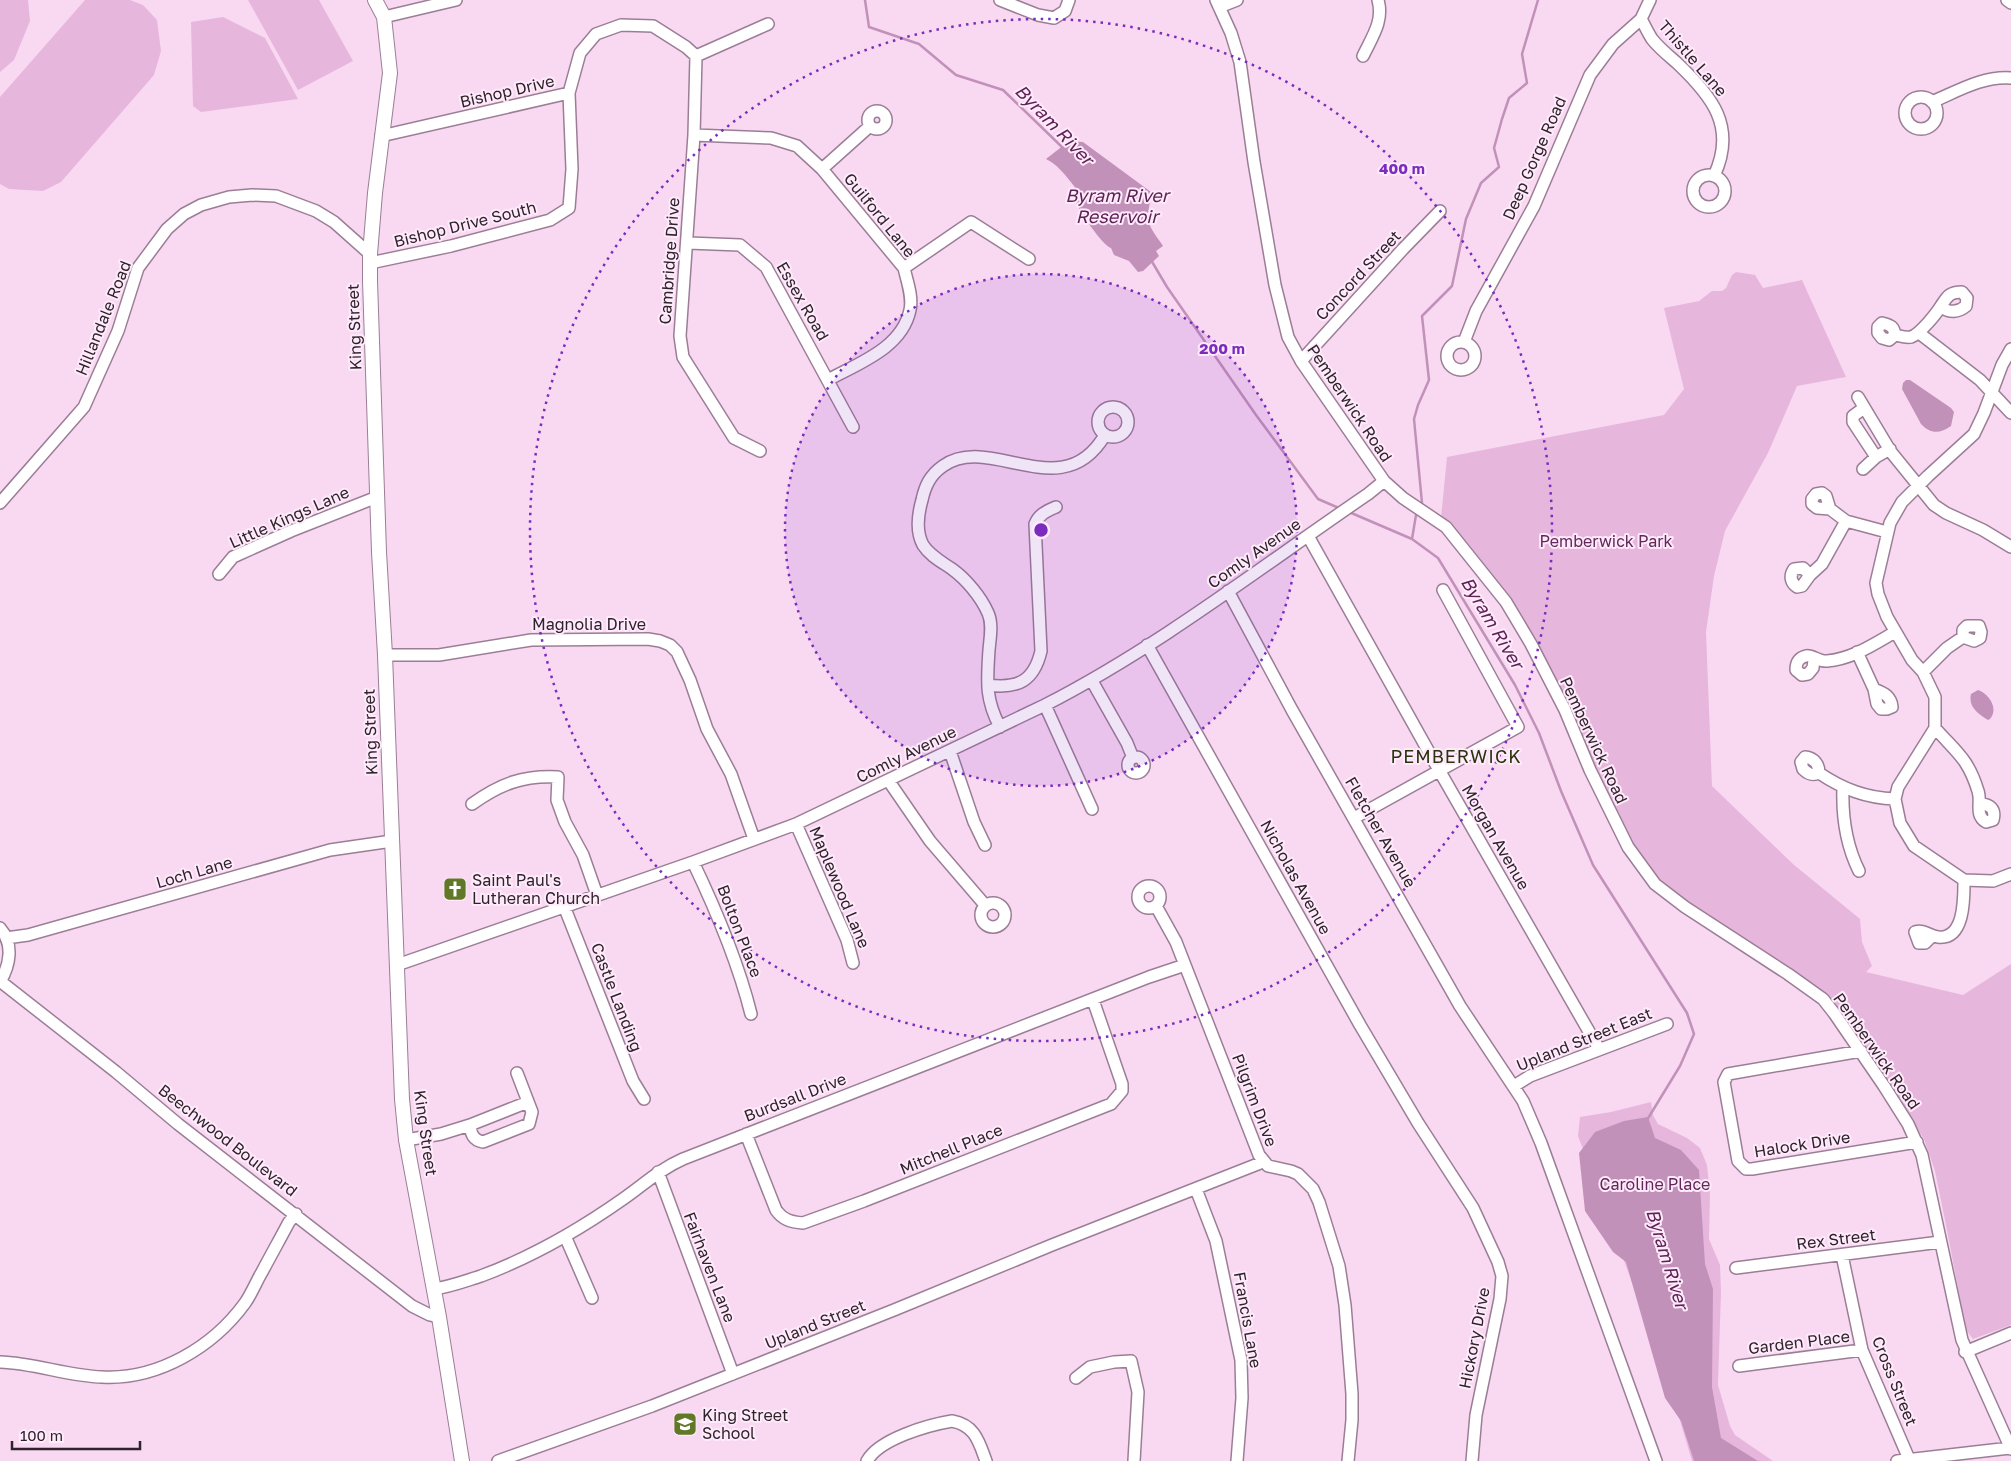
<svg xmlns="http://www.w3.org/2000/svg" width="2011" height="1461" viewBox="0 0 2011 1461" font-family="'Golos Text',sans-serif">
	<rect width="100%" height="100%" fill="#f9d9f2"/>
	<path fill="#e7b6dd" d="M0,0H28L30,21L14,60L0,72Z
		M85,0H130L143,5L157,20L161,51L154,75L61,182L43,191L9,189L0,184V97Z
		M248,0H319L353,61L298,90Z
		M223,17L265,38L298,99L201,112L193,106L191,22Z
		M1736,272L1755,275L1763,288L1802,280L1846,377L1797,386L1768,453L1725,531L1714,576L1706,632L1712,786L1793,864L1860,919L1862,942L1872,966L1866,972L1963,995L2011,964V1325L1973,1339L1966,1330L1946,1225L1935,1171L1924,1139L1871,1057L1828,997L1800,975L1677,895L1658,879L1635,851L1541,656L1441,518L1447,457L1664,415L1684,389L1664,308L1699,301L1712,291H1722L1726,288L1732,275Z
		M1651,1102L1653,1115L1658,1124L1687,1138L1700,1148L1707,1165L1710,1195L1709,1239L1720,1265L1721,1292L1718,1385L1730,1426L1735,1435L1773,1461H1692L1668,1380L1578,1136L1580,1117L1611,1112Z"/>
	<path fill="#c291b9" d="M1069,141L1083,142L1151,192C1151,200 1148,209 1148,217C1148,227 1158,238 1163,246L1156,251L1159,256L1143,271L1138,272L1129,261L1114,255L1111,248C1103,246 1079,211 1076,202C1075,197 1077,190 1074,186C1067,177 1057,164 1046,159Z
		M1906,380H1910L1951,408L1954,412L1951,426C1940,434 1930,434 1921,424L1902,389L1903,383Z
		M1978,690C1989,694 1999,708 1990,719L1988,720C1978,714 1968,707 1971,694Z
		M1648,1117L1655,1138L1681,1150L1699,1170L1705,1264L1713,1289L1712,1387L1721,1438L1758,1461H1694L1681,1421L1665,1398L1626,1262L1613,1252L1585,1211L1579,1153L1595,1132L1624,1121Z"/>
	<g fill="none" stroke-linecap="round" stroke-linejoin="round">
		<path stroke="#c291b9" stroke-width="2.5" d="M865,0L869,27L919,44L956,75L1003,90L1063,148
			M1151,260L1167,287L1256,415L1318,499L1341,509
			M1422,503L1414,419L1418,405L1429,380L1422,316L1452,286L1466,219L1481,183L1499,167L1494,148L1502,119L1509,98L1527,83L1522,54L1538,0
			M1349,512L1412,539L1438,558L1515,685L1539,733L1561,791L1593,865L1687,1013L1694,1034L1680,1066L1647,1120
			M1412,539L1416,515"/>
		<g stroke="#9b7e95" stroke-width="14">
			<path id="minor" d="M1000,0L1038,15L1054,18L1065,11L1069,0
				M1216,0L1231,33L1240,62L1254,162L1275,285L1288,337L1301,361L1384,481L1403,498L1446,527L1506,602L1531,644L1565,710L1590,770L1628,847L1655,884L1685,907L1788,974L1823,999L1834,1013L1884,1086L1908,1124L1922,1155L1962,1340L2011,1449
				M2007,0L2011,3
				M1219,7L1237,0
				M384,17L456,0
				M1641,19C1645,26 1648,33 1652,39C1659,48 1669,56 1677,63C1712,96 1737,127 1714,176
				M696,56L768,24
				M1363,56C1372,37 1384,21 1378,0
				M1905 113a16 16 0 1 1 32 0a16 16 0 1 1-32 0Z
				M1932,102C1958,91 1982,76 2011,78
				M868 120a9 9 0 1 1 18 0a9 9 0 1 1-18 0Z
				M694,135L771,138L797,146L822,169L904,268C907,281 913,297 910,310C902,348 859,363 828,380
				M381,136L569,93L580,53L596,34L621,25L653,26L686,47L696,56L694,135L680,336L683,357L734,438L760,451
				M822,169L870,126
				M1693 191a16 16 0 1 1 32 0a16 16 0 1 1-32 0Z
				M688,243L740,245L766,267L853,427
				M370,263L451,246L550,220L569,208L572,169L569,93
				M904,268L971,222L1029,259
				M1919,333L1980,380L2011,413
				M1895,335C1894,327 1891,325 1882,323L1878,327V333L1882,338L1889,340L1895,335C1900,336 1906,338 1911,337C1920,334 1936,314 1941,306C1947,297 1949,292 1962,292L1967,298L1966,306C1959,312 1948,314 1941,306
				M1447 356a14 14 0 1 1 28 0a14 14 0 1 1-28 0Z
				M1464,342L1476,311L1534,206L1590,75L1613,44L1641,19L1650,0
				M2011,349L2002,365L1984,413L1974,434L1928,476L1902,502L1890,523L1876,583L1878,594L1887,617L1912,660L1923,672L1935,697V728L1898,787L1895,799L1900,823L1914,846L1964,880L1993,881L2011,874
				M1301,361L1403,249L1440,211
				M1858,397L1891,452L1934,505L1946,513L1983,530L2011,547
				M1098 422a15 15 0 1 1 30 0a15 15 0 1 1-30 0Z
				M1864,408L1853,416V422L1876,457L1890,449
				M1863,469L1876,457
				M0,503L84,407L118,331L138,268L167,229L184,214L201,205L229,197L252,195L276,196L316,211L334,222L370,254
				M1846,521L1887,532
				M1308,536L1439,770L1599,1049
				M219,574L233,557L291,531L377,497
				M1810,575L1803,568L1794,569C1789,576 1791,583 1797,587L1802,586L1810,575L1822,564L1846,521L1830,509L1826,496L1822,493L1816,494L1812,499V504L1817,508L1830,509
				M1228,591L1292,710L1460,1006L1523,1101L1541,1143L1656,1461
				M1147,645L1360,1025L1418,1123L1473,1208L1498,1262L1502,1276L1500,1299L1476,1415L1472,1461
				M1857,652L1874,689L1877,704L1881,709H1887L1892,707C1891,696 1884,693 1874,689
				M385,655H439L531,640L648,639L660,641L670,645L677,652L690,680L707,729L731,774L754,839
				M1814,659L1813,668L1808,674L1802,675L1796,670C1796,663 1798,658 1806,656C1811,654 1819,662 1827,661C1852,659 1874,644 1895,632
				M1923,672L1947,648L1963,637L1974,641L1980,638L1981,632L1979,626H1967L1963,630V637
				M1092,681L1127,743L1133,758
				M988,685C1018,689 1034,681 1041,651L1035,524C1039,514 1047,511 1056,507
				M1045,705L1092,809
				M1000,727C985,699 987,681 989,650C990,638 993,624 988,613C981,597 966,579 952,569C942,562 930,556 923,545C916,532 918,514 922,500C925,486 930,475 943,466C990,432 1062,508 1105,435
				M1935,728C1956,752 1968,758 1978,791C1982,802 1974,815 1986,822L1993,820C1996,809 1990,804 1980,804
				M950,751L974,822L985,845
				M1128 765a8 8 0 1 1 16 0a8 8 0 1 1-16 0Z
				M1819,773C1812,776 1808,774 1803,769L1801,762L1805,757C1814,758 1819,764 1819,773C1843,789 1866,798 1895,799
				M888,780L930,841L985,905
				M1843,788C1842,817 1846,845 1859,871
				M472,804C500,784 523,775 558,777L557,800L565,822L583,855L597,895
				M1354,818L1518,727L1443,590
				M796,824L847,940L853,963
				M693,862C716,910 738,962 751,1014
				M1138 897a11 11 0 1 1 22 0a11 11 0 1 1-22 0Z
				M981 915a12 12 0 1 1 24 0a12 12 0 1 1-24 0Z
				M564,906L633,1081L644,1099
				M1156,906L1176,942L1259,1155L1268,1166L1291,1171L1298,1174L1313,1189L1319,1202L1339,1266L1345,1305L1352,1394V1420L1348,1461
				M0,928C14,944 10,965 0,982
				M1932,936L1925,943H1919L1915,932C1924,929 1929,936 1938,937C1965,940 1964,898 1964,880
				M6,938L28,935L330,850L392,841
				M397,965L693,862L796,824L1045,705C1160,646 1262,566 1368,494L1384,481
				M0,981L116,1072L178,1124L412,1306L430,1315L439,1317
				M1861,1051L1728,1074L1724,1082L1738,1161L1746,1169H1752L1917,1142
				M1514,1086L1530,1076L1667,1024
				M470,1125C471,1134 473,1140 483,1142L529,1124L532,1112L517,1073
				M746,1134L776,1210C783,1220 791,1222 803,1223L864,1201L1111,1104L1122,1091V1084L1093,1000
				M406,1140L441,1134L470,1125L528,1102
				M658,1172L733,1374
				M1196,1189L1216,1241L1241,1360L1242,1398L1237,1461
				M565,1236L592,1298
				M1842,1255L1862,1350L1909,1459
				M1736,1268L1940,1242
				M433,1289C450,1287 465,1281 481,1276C532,1257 579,1230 623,1199C643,1185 660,1169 683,1159L1149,977L1185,965
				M1965,1352L2011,1333
				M0,1362C35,1363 67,1376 102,1377C158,1380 213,1347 245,1303C252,1293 256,1282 262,1272C271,1255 280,1239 289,1222L296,1214
				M1739,1366L1862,1350
				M1076,1378L1090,1367L1114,1362L1131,1361L1138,1392L1134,1461
				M498,1461L652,1406L894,1310L1052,1245L1263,1162
				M867,1461C879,1439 928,1425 952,1421C975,1425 979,1442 986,1461
				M1897,1461L2010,1448"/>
		</g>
		<g stroke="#9b7e95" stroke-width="16">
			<path id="major" d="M375,0L384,17L390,73L375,193L370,254V281L379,552L385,655L402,1099L406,1140L439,1317L462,1461"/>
		</g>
		<use href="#minor" stroke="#fff" stroke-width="11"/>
		<use href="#major" stroke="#fff" stroke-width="14"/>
	</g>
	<circle cx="1041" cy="530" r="256" fill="#7b2cbf" fill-opacity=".12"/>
	<g fill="none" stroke="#7b2cbf" stroke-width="2.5" stroke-dasharray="2.5 5">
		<circle cx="1041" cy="530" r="256"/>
		<circle cx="1041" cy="530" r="511"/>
	</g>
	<defs>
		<g id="church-square" transform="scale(1.25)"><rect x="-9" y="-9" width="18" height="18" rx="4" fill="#627829" stroke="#feeafa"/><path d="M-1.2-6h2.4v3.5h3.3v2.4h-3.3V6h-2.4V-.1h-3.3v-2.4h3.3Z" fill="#fff"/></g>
		<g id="school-square" transform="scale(1.25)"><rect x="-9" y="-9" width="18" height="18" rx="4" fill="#627829" stroke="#feeafa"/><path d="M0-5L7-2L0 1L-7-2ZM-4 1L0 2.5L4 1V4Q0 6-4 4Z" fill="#fff"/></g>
	</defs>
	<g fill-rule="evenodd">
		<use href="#church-square" x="455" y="889"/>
		<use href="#school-square" x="685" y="1424"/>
	</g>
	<g text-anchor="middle" stroke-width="4" stroke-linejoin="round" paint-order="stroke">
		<g font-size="16" fill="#2e222b" stroke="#feeafa">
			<text transform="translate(1693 58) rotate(49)" y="6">Thistle Lane</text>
			<text transform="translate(507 91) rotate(-13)" y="6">Bishop Drive</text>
			<text transform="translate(1534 158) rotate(-66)" y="6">Deep Gorge Road</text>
			<text transform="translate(880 215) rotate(51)" y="6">Guilford Lane</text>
			<text transform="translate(465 224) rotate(-14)" y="6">Bishop Drive South</text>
			<text transform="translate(669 261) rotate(-86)" y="6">Cambridge Drive</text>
			<text transform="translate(1358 275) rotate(-47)" y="6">Concord Street</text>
			<text transform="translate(803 301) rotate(60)" y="6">Essex Road</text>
			<text transform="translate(103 318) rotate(-68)" y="6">Hillandale Road</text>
			<text transform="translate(354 327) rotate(-92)" y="6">King Street</text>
			<text transform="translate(1350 403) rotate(56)" y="6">Pemberwick Road</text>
			<text transform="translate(289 517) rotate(-24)" y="6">Little Kings Lane</text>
			<text transform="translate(1254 553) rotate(-35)" y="6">Comly Avenue</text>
			<text x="589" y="630">Magnolia Drive</text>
			<text transform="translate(370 732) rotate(-92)" y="6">King Street</text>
			<text transform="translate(1594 740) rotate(65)" y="6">Pemberwick Road</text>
			<text transform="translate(906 754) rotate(-26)" y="6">Comly Avenue</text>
			<text transform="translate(1381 832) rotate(60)" y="6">Fletcher Avenue</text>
			<text transform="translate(1496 837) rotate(60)" y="6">Morgan Avenue</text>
			<text transform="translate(194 872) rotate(-16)" y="6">Loch Lane</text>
			<text transform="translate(1296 877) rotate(61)" y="6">Nicholas Avenue</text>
			<text transform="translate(840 887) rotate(67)" y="6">Maplewood Lane</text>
			<text transform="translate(740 931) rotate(69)" y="6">Bolton Place</text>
			<text transform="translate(617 997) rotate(69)" y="6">Castle Landing</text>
			<text transform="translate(1584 1039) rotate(-22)" y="6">Upland Street East</text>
			<text transform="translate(1877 1051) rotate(55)" y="6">Pemberwick Road</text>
			<text transform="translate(795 1097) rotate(-21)" y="6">Burdsall Drive</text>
			<text transform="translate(1255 1100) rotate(69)" y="6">Pilgrim Drive</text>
			<text transform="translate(426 1133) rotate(82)" y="6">King Street</text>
			<text transform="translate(228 1140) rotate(38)" y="6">Beechwood Boulevard</text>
			<text transform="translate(1802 1144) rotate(-9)" y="6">Halock Drive</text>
			<text transform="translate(951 1149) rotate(-22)" y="6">Mitchell Place</text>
			<text transform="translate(1836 1239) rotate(-7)" y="6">Rex Street</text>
			<text transform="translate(710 1267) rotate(69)" y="6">Fairhaven Lane</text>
			<text transform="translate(1248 1320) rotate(80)" y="6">Francis Lane</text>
			<text transform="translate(815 1324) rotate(-22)" y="6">Upland Street</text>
			<text transform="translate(1474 1338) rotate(-79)" y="6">Hickory Drive</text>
			<text transform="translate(1799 1342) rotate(-7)" y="6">Garden Place</text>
			<text transform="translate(1895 1381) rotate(68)" y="6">Cross Street</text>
		</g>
		<g font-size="16" fill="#622659" stroke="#feeafa">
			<text x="1606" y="547">Pemberwick Park</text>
			<text x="1655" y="1190">Caroline Place</text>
		</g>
		<g font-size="16" fill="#2e222b" stroke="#feeafa" text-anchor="start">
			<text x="472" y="886">Saint Paul's<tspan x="472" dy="18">Lutheran Church</tspan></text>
			<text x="702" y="1421">King Street<tspan x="702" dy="18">School</tspan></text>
		</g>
		<g font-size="18" font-style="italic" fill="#5e2356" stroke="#feeafa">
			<text transform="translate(1054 125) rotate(46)" y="6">Byram River</text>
			<text x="1117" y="202">Byram River<tspan x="1117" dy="21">Reservoir</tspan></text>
			<text transform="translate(1492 623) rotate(59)" y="6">Byram River</text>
			<text transform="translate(1667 1259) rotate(73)" y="6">Byram River</text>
		</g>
		<g font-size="18" letter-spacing="1" fill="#29330d" stroke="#feeafa">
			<text x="1456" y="763">PEMBERWICK</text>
		</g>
	</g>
	<circle cx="1041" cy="530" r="8" fill="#7b2cbf" stroke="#feeafa" stroke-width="2.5"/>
	<g font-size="15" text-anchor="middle" font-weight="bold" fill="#7b2cbf" stroke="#feeafa" stroke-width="4" stroke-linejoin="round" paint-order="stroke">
		<text x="1402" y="174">400 m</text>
		<text x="1222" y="354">200 m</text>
	</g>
	<path d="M12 1441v8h128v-8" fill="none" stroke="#2e222b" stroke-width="2.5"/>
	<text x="20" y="1441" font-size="15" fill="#2e222b" stroke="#feeafa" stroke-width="4" paint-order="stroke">100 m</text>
</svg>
